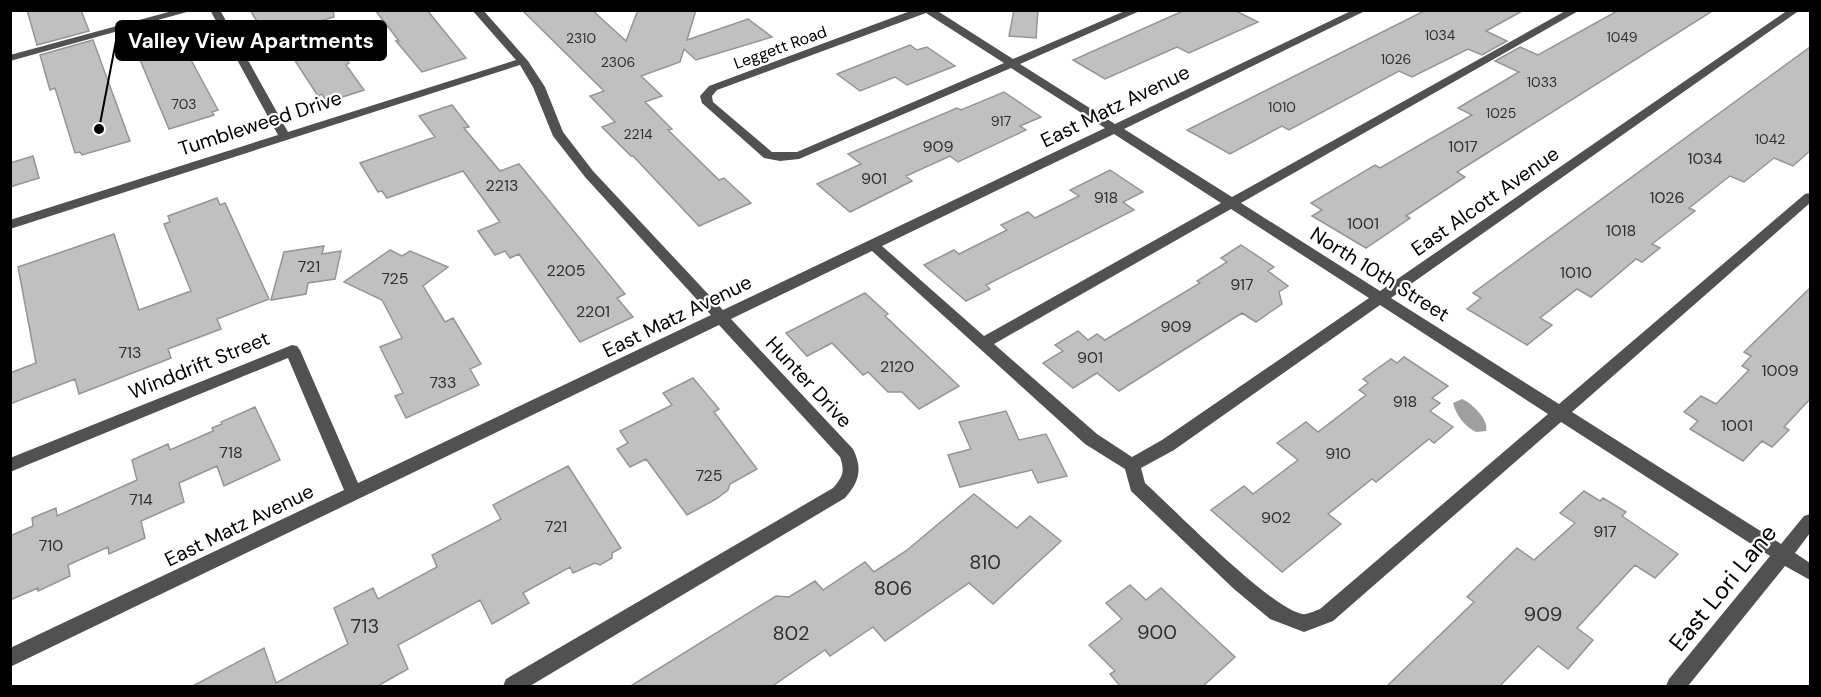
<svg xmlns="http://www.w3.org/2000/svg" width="1821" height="697" viewBox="0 0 1821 697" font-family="'DM Sans',sans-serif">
	<rect width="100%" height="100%" fill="#fff"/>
	<path fill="#9f9f9f" d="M1462,399C1473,404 1489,420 1486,431L1476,432C1465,427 1456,415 1453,403Z"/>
	<path fill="#c0c0c0" stroke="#959595" stroke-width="1.5" d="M27,10H81L89,31L37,45Z
		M250,10H333L334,17L320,21L349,63L346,65L364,90L327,102L322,94L318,96L277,33L266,36Z
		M375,10H427L466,58L422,72L396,41H399Z
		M522,10H592L626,41L638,10H696L687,40L748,19L772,37L696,60L684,49L680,62L641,76L662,96L645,102L672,129L668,130L719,180L724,178L751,203L699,226L633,156H631L602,127L615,122L590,96L604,91Z
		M1014,10H1038L1036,38L1009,36Z
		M1185,10H1234L1258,22L1189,53L1177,47L1105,79L1073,60Z
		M1426,10H1524L1486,31L1507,41L1482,55L1468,49L1412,77L1399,71L1289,130L1282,126L1230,154L1187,130Z
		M1619,10H1714L1457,172L1465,177L1406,216L1410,218L1366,248L1312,216L1322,210L1311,203L1375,165L1380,168L1472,115L1458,108L1519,72L1495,61L1520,47L1538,55Z
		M188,31L198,53L189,56L218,110L212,112L214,115L169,129L133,43Z
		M93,40L130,141L82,155L80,152L75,153L55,88L50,90L40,55Z
		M910,45L917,50L927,47L955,66L907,85L895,77L860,91L837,74Z
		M1810,47V151L1793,166L1774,158L1744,182L1730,176L1689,208L1695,211L1652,244L1660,248L1642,262L1636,259L1591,297L1577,289L1540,318L1552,325L1527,345L1467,309L1481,298L1473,293Z
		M1004,92L1041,117L1020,126L1026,130L958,162L950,156L906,176L912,181L850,212L817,184L861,164L848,154L957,108L961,110Z
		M452,105L469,127L464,128L500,171L519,164L625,294L617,298L633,317L580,342L519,254L510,258L505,251L495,255L478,231L500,222L463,171L387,198L382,191L378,192L360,163L435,137L419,116Z
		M33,156L39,178L10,187V163Z
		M1110,170L1143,192L1123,202L1134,210L986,285L990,289L966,301L924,265L954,250L959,254L1007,230L1001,225L1028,212L1035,218L1079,196L1070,190Z
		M217,198L220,205L225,203L269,299L217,319L221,329L168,349L171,358L79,394L75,379L10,404V373L36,363L18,267L114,234L139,310L191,291L164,224L170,222L168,216Z
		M1241,245L1274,267L1268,271L1288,286L1279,292L1282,304L1256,322L1242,313L1119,391L1097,373L1073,388L1043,363L1063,351L1055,345L1078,331L1088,340L1097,334L1105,340L1200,283L1197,281L1227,262L1221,258Z
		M324,246L322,254L341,251L335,279L308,283L306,294L271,300L284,252Z
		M390,250L402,256L410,251L448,267L423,286L445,322L453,318L481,364L470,369L479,385L406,418L395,396L403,393L380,347L402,338L382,300L344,282Z
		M1810,288V399L1784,427L1789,430L1772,447L1762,441L1743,461L1690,429L1698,421L1684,412L1701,396L1716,404L1749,370L1742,366L1751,356L1744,352Z
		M865,293L888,314L885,316L959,386L919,409L902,392H888L868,372L863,375L832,343L807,356L786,333Z
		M1404,357L1448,386L1432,398L1440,403L1430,411L1453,427L1434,443L1429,439L1376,482L1372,479L1328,514L1341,524L1282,572L1211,510L1244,486L1253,494L1298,460L1277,443L1306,422L1318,432L1366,395L1359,390L1368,383L1363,379L1391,359L1397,363Z
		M693,378L719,409L714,412L757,469L730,484L728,490L716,499L687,515L646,459L630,467L617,449L628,443L620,431L672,405L663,393Z
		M255,407L280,460L224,486L217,466L179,483L184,502L141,521L145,538L109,554L108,547L68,565L70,576L38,591V588L10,600V536L33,526L32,518L56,508L57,516L137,480L132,460L168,444L170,450L213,431L212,428L222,424L221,422Z
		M1006,411L1019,440L1046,434L1067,476L1038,483L1032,470L960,487L948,455L971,449L959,422Z
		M568,466L621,548L612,553V558L600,565L595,563L573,573L570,567L523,593L529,603L492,624L480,600L398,645L408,669L376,687H191L264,648L276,683L348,644L334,608L373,588L378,599L437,567L432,555L501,519L493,505Z
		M1584,491L1600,501L1603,498L1626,512L1622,516L1678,554L1655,578L1635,565L1577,628L1593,640L1568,669L1538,646L1499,687H1386L1474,602L1467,597L1517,548L1534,560L1575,523L1560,513Z
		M974,494L1017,528L1030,516L1061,541L993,604L969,583L885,641L873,627L830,656L825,650L771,687H629L776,596L789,597L815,581L823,590L865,562L874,572L906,551Z
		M1130,585L1146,600L1161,588L1235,657L1202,687H1121L1110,674L1115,671L1089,645L1122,619L1106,603Z"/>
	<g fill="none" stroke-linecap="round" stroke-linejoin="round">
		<path fill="#515151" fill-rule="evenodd" d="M176,10H194L10,61V55Z
			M210,10H220L288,132L516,60L472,10H483L528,61L545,87L563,132L593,171L723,310L1105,128L1011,68L799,159L780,161L764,158L702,103L700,96L709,86L913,10H936L1013,59L1127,10H1142L1020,64L1115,124L1353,10H1367L1124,129L1232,197L1567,10H1580L1241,203L1380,291L1788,10H1800L1391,298L1559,404L1805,194L1810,193V203L1572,412L1781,544L1804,516L1810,514V533L1795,553L1810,563V580L1785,566L1688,686H1666L1669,679L1770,556L1561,422L1333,621L1304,632L1270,619L1234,589L1131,491L1125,469L1085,444L872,251L731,319L853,449C863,469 859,482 845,498L530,686H503L506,679L833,488C843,477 845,471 840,457L719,325L10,667V648L344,490L288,358L10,472V458L292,345L297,346L300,350L358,483L711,315L585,177L553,136L533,87L520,65L10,229V220L278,135ZM926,13L1004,63L797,152H772L713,102L712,96L717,90ZM1114,134L1221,203L984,336L882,246ZM1231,209L1369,298L1162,440L1132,457L1097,434L994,344ZM1380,305L1548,414L1320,609C1314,611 1307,615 1302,614C1270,608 1174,509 1145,483L1141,468L1174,450Z"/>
	</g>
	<g text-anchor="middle" stroke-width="4.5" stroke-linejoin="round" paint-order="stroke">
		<g font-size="14" fill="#303030">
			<text x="1440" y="40">1034</text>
			<text x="1622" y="42">1049</text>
			<text x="581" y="43">2310</text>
			<text x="1396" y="64">1026</text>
			<text x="618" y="67">2306</text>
			<text x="1542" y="87">1033</text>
			<text x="184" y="109">703</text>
			<text x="1282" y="112">1010</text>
			<text x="1501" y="118">1025</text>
			<text x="1001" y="126">917</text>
			<text x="638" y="139">2214</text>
			<text x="1770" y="144">1042</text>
		</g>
		<g font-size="16" fill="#000" stroke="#fff">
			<text transform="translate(780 47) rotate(-20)" y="6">Leggett Road</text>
		</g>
		<g font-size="16" fill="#303030">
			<text x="938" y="152">909</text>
			<text x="1463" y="152">1017</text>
			<text x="1705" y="164">1034</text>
			<text x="874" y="184">901</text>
			<text x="502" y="191">2213</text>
			<text x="1106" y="203">918</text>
			<text x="1667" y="203">1026</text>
			<text x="1363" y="229">1001</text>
			<text x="1621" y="236">1018</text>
			<text x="309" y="272">721</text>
			<text x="566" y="276">2205</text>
			<text x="1576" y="278">1010</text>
			<text x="395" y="284">725</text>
			<text x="1242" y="290">917</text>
			<text x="593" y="317">2201</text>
			<text x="1176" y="332">909</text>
			<text x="130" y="358">713</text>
			<text x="1090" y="363">901</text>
			<text x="897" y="372">2120</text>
			<text x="1780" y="376">1009</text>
			<text x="443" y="388">733</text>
			<text x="1405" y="407">918</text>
			<text x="1737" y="431">1001</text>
			<text x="231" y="458">718</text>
			<text x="1338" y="459">910</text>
			<text x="709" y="481">725</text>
			<text x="141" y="505">714</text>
			<text x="1276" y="523">902</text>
			<text x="556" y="532">721</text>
			<text x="1605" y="537">917</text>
			<text x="51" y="551">710</text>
		</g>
		<g font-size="20" fill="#000" stroke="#fff">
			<text transform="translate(1115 106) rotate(-26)" y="7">East Matz Avenue</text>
			<text transform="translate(260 123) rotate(-18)" y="7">Tumbleweed Drive</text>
			<text transform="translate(1485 201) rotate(-35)" y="7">East Alcott Avenue</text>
			<text transform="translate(1380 274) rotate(32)" y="7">North 10th Street</text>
			<text transform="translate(677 316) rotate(-26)" y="7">East Matz Avenue</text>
			<text transform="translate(199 365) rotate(-22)" y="7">Winddrift Street</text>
			<text transform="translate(809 382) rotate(47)" y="7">Hunter Drive</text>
			<text transform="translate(239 525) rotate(-26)" y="7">East Matz Avenue</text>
		</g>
		<g font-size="20" fill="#303030">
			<text x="985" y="569">810</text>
			<text x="893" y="595">806</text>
			<text x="1543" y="621">909</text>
			<text x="365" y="633">713</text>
			<text x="1157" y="639">900</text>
			<text x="791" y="640">802</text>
		</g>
		<g font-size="24" fill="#000" stroke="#fff">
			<text transform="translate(1723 588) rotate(-51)" y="8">East Lori Lane</text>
		</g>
	</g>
	<path fill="none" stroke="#000" stroke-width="2" d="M99 129L116 41"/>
	<circle fill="#000" stroke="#fff" stroke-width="2" cx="99" cy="129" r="6"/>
	<rect fill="#000" stroke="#000" stroke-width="2" x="116" y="21" width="270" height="39" rx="6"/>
	<g font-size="21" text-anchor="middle" font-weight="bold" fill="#fff">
		<text x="251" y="48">Valley View Apartments</text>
	</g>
	<rect width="1821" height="697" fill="none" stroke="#000000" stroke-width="24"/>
</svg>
